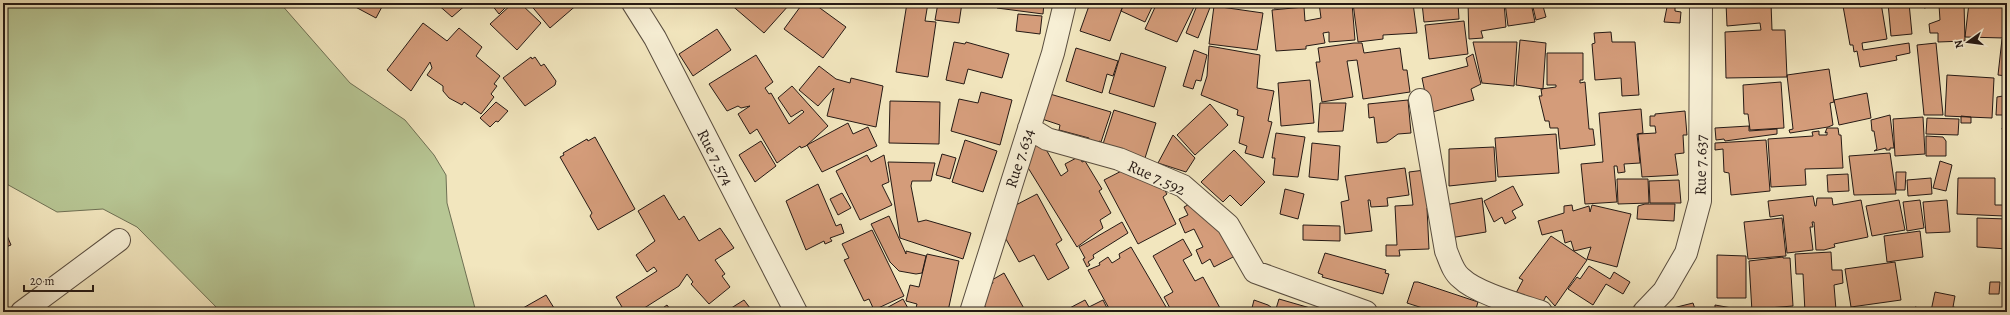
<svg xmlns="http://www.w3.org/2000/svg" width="2010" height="315" viewBox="0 0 2010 315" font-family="Alegreya,serif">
	<rect width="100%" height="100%" fill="#f2e6be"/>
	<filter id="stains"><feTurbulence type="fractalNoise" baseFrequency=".005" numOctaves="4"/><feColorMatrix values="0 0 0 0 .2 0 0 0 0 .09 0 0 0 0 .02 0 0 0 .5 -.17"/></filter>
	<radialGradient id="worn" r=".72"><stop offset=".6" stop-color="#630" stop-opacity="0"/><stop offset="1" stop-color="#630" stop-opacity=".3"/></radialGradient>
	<path fill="#b7c694" stroke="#6e7054" d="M3,3H280L350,83L405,120L434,155L446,175L447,203L476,312H221L137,227L103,209L57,212L3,182Z"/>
	<path fill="#d49c7a" stroke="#261a15" d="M348,3H384L376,18Z
		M436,3H468L452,17Z
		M483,3H510L499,14L491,4L487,7Z
		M513,3H520L541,23L517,50L490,24Z
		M529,3H579L550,28Z
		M729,3H786L789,5L764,33Z
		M803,3H813L846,27L823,58L784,29Z
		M907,3H928L925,21L936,22L928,77L896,72Z
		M938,3H962L959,23L935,20Z
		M997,3H1044L1043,14L997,8Z
		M1090,3H1124L1110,41L1080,31Z
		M1124,3H1154L1145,22L1121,11Z
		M1157,3H1196L1177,42L1145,29Z
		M1198,3L1211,5L1198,38L1186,33Z
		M1274,3H1300L1301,7L1274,8Z
		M1319,3H1352L1355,40L1329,42V32L1323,33L1325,43L1306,46V49L1276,51L1272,10L1304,7L1305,21L1321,18Z
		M1353,3H1413L1417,33L1383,35V39L1358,42Z
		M1422,3H1458L1459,19L1424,22Z
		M1468,3H1504L1506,27L1481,31L1483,38L1469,39Z
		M1505,3H1518L1519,4L1531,3L1535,22L1508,26Z
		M1532,3H1553L1543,6L1546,17L1536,20Z
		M1726,3H1771L1772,30H1785L1787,77L1726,78L1725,32L1761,30L1760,23L1727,26Z
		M1861,3H1881L1887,39L1862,43L1863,50L1909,43L1910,53L1896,56L1897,60L1860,67L1857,51L1854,52L1853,45H1850L1843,6Z
		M1888,3H1909L1912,34L1891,36Z
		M1923,3H1964L1965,41L1938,42V33H1930L1929,24L1940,20L1939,5L1924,8Z
		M1969,3H2007V36H2004V38L1965,37Z
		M1214,6L1263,13L1257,50L1209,44Z
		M1667,7H1675V11L1681,12L1680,23L1664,22Z
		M1018,14L1042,16L1040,34L1016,31Z
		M1464,21L1468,54L1429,59L1425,25Z
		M423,23L447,41L459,28L482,47L476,56L500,76L494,84L497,86L491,94L494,97L481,114L464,102L462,105L449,98L443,91V86L427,75L432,68L430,62L411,91L387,70Z
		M717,29L731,50L693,76L679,54Z
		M1611,32L1612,42H1635L1639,95L1622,96L1621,78L1595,80L1592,44L1595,43L1594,33Z
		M2002,39H2007V76L1998,75Z
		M1520,40L1546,43L1543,89L1516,85Z
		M954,42L965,44L966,42L1009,54L1002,78L968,69L964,84L946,80Z
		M1473,42H1517L1514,86L1482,83Z
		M1354,43H1362L1364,53L1400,48L1403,70H1407L1410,92L1363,99L1357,60L1347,61L1353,97L1322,102L1316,62H1320L1318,48Z
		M1936,43L1943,115H1924L1917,45Z
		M1209,46L1260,55L1257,88L1274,91L1268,121L1272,122L1263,158L1245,153L1247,146L1239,143L1244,117L1237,115L1238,110L1201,95L1207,76Z
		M1076,48L1118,61L1113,76L1107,74L1102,93L1066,81Z
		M1194,50L1207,55L1201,81L1196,80L1193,89L1183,86Z
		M1121,53L1166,67L1154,107L1109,93Z
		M1547,53H1583V80H1580V83L1585,82L1589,129H1593L1595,145L1560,149L1558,128H1550L1549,121H1545L1539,96H1542L1541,89L1556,87V85H1547Z
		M1473,54L1481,84L1471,89L1474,100L1429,113L1422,78L1468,66L1466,58Z
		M756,55L773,82L765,88L769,94L771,93L789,124L804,112L802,110L791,117L778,98L792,86L828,126L806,146L801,148L800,146L777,163L757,129L750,134L738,114L750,106L741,108L738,106L727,111L709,84Z
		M531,57L532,59L535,57L541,66L544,64L556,81L555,85L525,106L503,78Z
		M819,66L836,79L850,83L851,78L883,86L876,127L827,116L834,88L818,106L799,90Z
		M1829,69L1834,102L1830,103L1833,125L1828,127L1790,133L1789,130L1793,129L1787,75Z
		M1947,75L1994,78L1992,118L1945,116Z
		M1310,80L1314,123L1281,126L1278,83Z
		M1781,82L1784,128L1750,130L1748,114H1744L1743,85Z
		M2004,83H2007V115H1996L1997,97L2003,96Z
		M981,92L1012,100L1000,145L951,131L959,99L978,103Z
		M1867,93L1871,118L1839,125L1834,100Z
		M1050,94L1111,112L1101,142L1099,141L1098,145L1088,143L1089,138L1059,130L1060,125L1042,119Z
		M1408,100L1411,133L1398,134L1387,142L1377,143L1374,117L1369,118L1368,104Z
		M890,101L940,102L939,144L889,143Z
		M496,102L508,111L498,122L496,121L490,127L480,118Z
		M1320,103H1346L1343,131L1318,132Z
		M1210,104L1228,125L1195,155L1177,135Z
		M1641,109L1643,133L1637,134L1640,163L1624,164L1625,172L1618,173L1617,166H1614L1617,202L1585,204L1581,164L1603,162L1599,113Z
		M1114,110L1156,123L1145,158L1103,144Z
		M1685,111L1687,135H1683L1684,153L1675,154L1678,175L1642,177L1638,134L1656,133L1655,126H1650V116H1655V114Z
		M1890,115L1894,148H1890V150H1886V148L1874,151L1877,149L1874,131H1872L1871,120Z
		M1961,116L1971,117V123H1961Z
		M1923,117L1925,154L1895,156L1893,119Z
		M1927,118L1959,119L1958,135L1926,134Z
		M848,123L853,134L868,127L877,146L822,172L807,145Z
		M1749,126V131L1777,129V134L1725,141L1724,139L1716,140L1715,128Z
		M1827,128H1838L1839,135H1841L1843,168L1805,169L1806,185L1771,187L1768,139L1813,136L1812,132L1819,131V135H1827V132L1825,133Z
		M2002,128H2007V136H2004Z
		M1276,133L1305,137L1298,177L1273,175L1275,158H1272Z
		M1034,134L1043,144L1061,176L1068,171L1065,164L1080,156L1082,162L1085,161L1102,189L1099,191L1111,213L1100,220L1103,228L1077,247L1022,158Z
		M1556,134L1559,173L1498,177L1495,138Z
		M1173,135L1195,158L1186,172L1158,163Z
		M1926,136L1943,137L1946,141V156H1926Z
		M595,137L635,209L598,230L590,216L592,213L560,157L564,155L563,153L587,139L588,141Z
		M965,140L997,151L983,192L952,182Z
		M1766,140L1770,191L1731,195L1729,173L1724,172L1723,149L1715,150V143Z
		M761,141L776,166L755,182L739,155Z
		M1312,143L1340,146L1338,180L1309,177Z
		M1494,147L1496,181L1449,186V149Z
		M1234,150L1265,182L1241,206L1230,195L1223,202L1201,182Z
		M1890,153L1896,194L1854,195L1849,156Z
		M942,154L956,158L950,179L936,175Z
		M867,155L871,162L884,155L889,182L882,185L892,205L860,220L836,171Z
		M1147,161L1167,194L1163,197L1176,224L1138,244L1104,180L1137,163Z
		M1940,161L1952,165L1946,191L1933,188Z
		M888,162L935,163L931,181H912L911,186L918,222L926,220L971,233L963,259L900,238Z
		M1405,168L1409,195L1387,198L1388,206L1371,207L1370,200H1368L1372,231L1345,234L1341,202L1349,200L1345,176Z
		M1425,170L1430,207L1427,208L1429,249L1399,250L1400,256H1386V245H1397L1395,206L1413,205L1409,172Z
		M1896,172H1906L1905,190H1896Z
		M1848,174L1849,191L1828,192L1827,175Z
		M1931,178L1932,194L1908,196L1907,180Z
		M1958,178H1995V205H2004V216L1957,214Z
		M1617,179H1648L1649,203L1618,204Z
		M1679,180L1681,203H1650L1649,181Z
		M818,184L836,226L841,224L844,233L830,238L832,241L825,244L824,241L806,250L786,201Z
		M1513,186L1523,205L1512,211L1516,218L1505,224L1502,217L1494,222L1484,201Z
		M1285,189L1304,194L1298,219L1280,214Z
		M842,193L851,208L838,215L830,199Z
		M1037,194L1062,240L1056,244L1069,268L1048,280L1034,255L1019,262L1003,234L1011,208L1015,210L1014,206Z
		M664,195L679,220L684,216L699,241L720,228L734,248L715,260L725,274L722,276L730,287L709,304L691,284L693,282L687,274L679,286L638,312H625L616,297L657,271L654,267L647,272L636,255L655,241L638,211Z
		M1813,196L1815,206H1816L1817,198H1832L1833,205L1861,200L1868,237L1834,244L1835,247L1824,250H1816L1814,222H1812L1813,227H1810L1813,250L1787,253L1783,215L1770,217L1768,201Z
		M1203,197L1235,256L1214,267L1210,259L1202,264L1196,250L1203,247L1194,229L1185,233L1179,219L1188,215L1184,207Z
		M1482,198L1486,232L1450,238L1445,205Z
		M1899,200L1905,230L1872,236L1866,206Z
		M1920,200L1924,228L1907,231L1903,202Z
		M1947,200L1950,232L1926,233L1923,202Z
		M1645,204H1675L1674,221L1637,219L1638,206Z
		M1572,205L1573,211L1589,206L1590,212L1592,205L1631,214L1617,267L1587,259L1591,247L1574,251L1571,241L1565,243L1562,230L1542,235L1538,221L1564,213V206Z
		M889,216L906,254V251L926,256L922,273L916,274L899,271L890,262L871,224Z
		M1782,218L1786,256L1748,259L1744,222Z
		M1977,218L2007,219V249L1977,247Z
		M1122,222L1128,233L1093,255L1094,258L1088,262L1090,265L1087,267L1083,259L1085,258L1079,247Z
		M1303,225L1340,226V241L1303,240Z
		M3,226L11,245L3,248Z
		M872,230L904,296L874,310L869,299L864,301L844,260L849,258L842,244Z
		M1920,231L1923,257L1887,262L1884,236Z
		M1551,236L1587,260L1555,306L1546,296L1541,306L1516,293L1523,280L1519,278Z
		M1183,239L1192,255L1183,260L1195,281L1203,277L1220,308L1212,312H1172L1164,297L1173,292L1153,256Z
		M1131,247L1169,312H1111L1088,270L1100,265L1099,263L1108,257L1112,263L1120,258L1119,254Z
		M1831,252L1832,270H1842L1843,283L1834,285L1836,310L1805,312L1803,274H1796L1795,254Z
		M1325,253L1386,270L1385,273L1389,274L1383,294L1322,277L1323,275L1318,273Z
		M927,254L959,261L948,311L952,312H915L917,304L906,301L910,285L919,287Z
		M1717,255L1746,256V298H1717Z
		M1783,257V258H1790L1793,306L1768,308V312H1752L1749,261Z
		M1895,262L1901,300L1851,307L1845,269Z
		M1589,266L1610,279L1614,272L1630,282L1623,294L1606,284L1593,305L1568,289L1577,277L1580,279Z
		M1004,273L1026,312H988L977,292L993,283L992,280Z
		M1414,282H1418L1478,302L1475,312H1435L1407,303Z
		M1990,282H2000L1999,294H1989Z
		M1935,292L1955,296L1953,307L1958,308L1957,312H1913L1915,307L1931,311Z
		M546,295L554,308L548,312H516Z
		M903,299L910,312H879Z
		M1279,299L1324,312H1275Z
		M744,300L753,312H725Z
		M1085,300L1089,307L1103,300L1109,312H1062Z
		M1254,300L1268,305L1271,307L1269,312H1251Z
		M1693,303L1696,312H1666L1665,310Z
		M667,305L672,312H657Z
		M1715,305L1743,310V312H1715Z"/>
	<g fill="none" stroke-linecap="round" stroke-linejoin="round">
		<g stroke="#594d3f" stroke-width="24">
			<path id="minor" d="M633,3L655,38L796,312
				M1420,100L1446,251C1450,260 1453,272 1461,278C1476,293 1520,305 1541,312
				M1029,128L1047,139L1119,159L1183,186L1228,225L1255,272L1366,312
				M22,312L119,240
				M971,312L1053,53L1065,3
				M1644,312L1664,291L1686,253L1700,201L1701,3"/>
		</g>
		<use href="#minor" stroke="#f7efd5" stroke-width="22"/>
	</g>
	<g text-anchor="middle" stroke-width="3" stroke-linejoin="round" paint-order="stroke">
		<g font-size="16" fill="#261a15" stroke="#f7efd5">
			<text transform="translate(716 157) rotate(63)" y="6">Rue 7.574</text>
			<text transform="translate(1019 158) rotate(-72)" y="6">Rue 7.634</text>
			<text transform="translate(1700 165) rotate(-89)" y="6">Rue 7.637</text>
			<text transform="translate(1157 177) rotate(25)" y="6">Rue 7.592</text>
		</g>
	</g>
	<rect width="2010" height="315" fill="none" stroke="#f2e6be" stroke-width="16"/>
	<rect x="4" y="4" width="2002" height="307" fill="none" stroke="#261a15" stroke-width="2"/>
	<rect x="8" y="8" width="1994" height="299" fill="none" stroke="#261a15"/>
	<g transform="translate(1968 42) rotate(256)" stroke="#f7efd5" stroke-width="3" paint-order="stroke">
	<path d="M0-3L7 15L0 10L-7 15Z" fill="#261a15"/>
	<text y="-6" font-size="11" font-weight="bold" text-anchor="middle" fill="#261a15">N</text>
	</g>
	<path d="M24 285v6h69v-6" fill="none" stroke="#261a15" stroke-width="2"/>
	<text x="30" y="285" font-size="12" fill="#261a15" stroke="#f7efd5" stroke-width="3" paint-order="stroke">20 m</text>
	<rect width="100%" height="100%" filter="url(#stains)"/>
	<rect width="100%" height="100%" fill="url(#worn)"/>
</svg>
